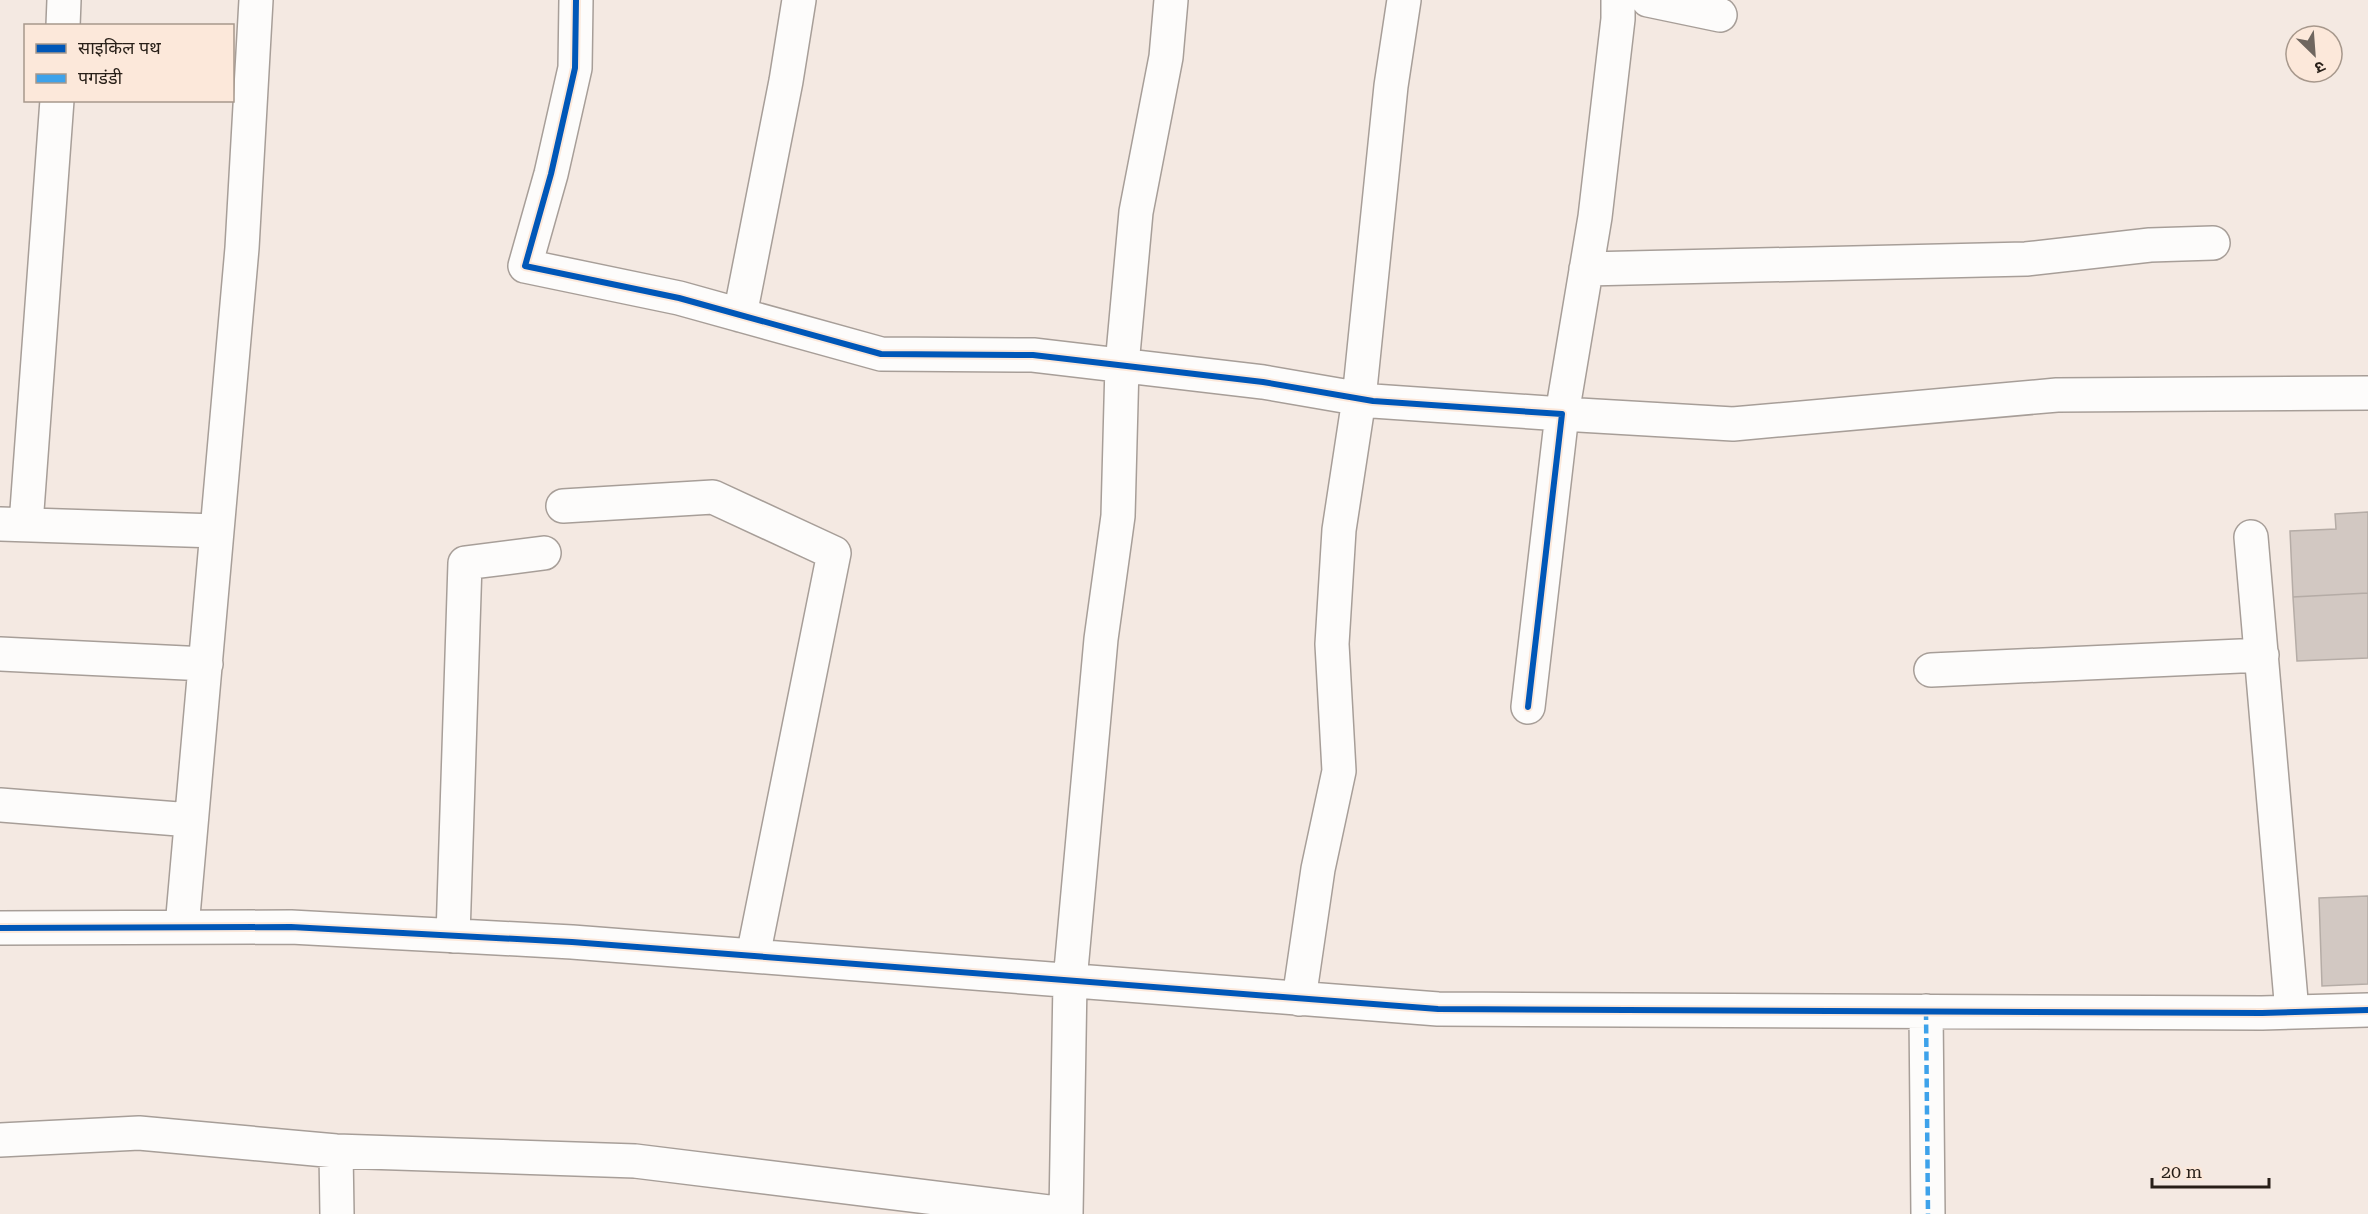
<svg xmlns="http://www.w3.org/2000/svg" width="2368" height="1214" viewBox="0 0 2368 1214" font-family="'Roboto Serif','Noto Sans Devanagari',serif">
	<rect width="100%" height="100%" fill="#f4e9e2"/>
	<path fill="#d2c8c2" stroke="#b5aca6" stroke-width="1.5" d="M2368,512V593L2293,597L2290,531L2336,529L2335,514Z
		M2368,593V658L2297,661L2293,597Z
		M2368,896V984L2322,986L2319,898Z"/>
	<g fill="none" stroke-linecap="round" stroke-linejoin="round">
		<g stroke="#a79e98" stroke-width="36">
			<path id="minor" d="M576,0L575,68L551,174L525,266L679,298L881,354L1033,355L1263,382L1373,401L1562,414L1528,707
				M1618,0V19L1595,217L1562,414L1733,424L2057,395L2368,393
				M1648,0L1720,15
				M63,26L64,0
				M1586,269L2026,259L2150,245L2213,243
				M740,315L786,81L799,0
				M563,506L713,497L834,553L753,956
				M0,524L217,531
				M26,524L57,100
				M2251,537L2292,1012
				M0,654L206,664
				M1931,670L2262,655
				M0,805L191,820
				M182,927L242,248L256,0
				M0,928L291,927L572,942L1438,1009L2262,1013L2368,1010
				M453,936L465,563L544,553
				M1299,999L1318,869L1339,771L1332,644L1339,530L1359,399L1391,86L1404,0
				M1926,1011L1928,1214
				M0,1140L139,1133L336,1151L635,1161L1065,1214
				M336,1151L337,1214
				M1066,1214L1070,981L1101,639L1118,516L1122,365L1136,212L1166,57L1171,0"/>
		</g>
		<use href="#minor" stroke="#fdfcfb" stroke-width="33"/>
		<path stroke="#3ea2ea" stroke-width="4.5" stroke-dasharray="9 4.5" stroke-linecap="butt" d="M1926,1011L1928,1214"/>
		<g stroke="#fce8da" stroke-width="10">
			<path id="cycleway" d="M576,0L575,68L551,174L525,266L679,298L881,354L1033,355L1263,382L1373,401L1562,414L1528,707
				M0,928L291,927L572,942L1438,1009L2262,1013L2368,1010"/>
		</g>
		<use href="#cycleway" stroke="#0057b8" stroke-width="6"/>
	</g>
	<rect x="24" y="24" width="210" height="78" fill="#fce8da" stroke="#a7988c" stroke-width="1.5"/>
	<rect x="36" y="44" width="30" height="9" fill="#0057b8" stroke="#a7988c" stroke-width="1.5"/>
	<text x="78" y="54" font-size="18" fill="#281f18">साइकिल पथ</text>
	<rect x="36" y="74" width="30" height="9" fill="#3ea2ea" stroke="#a7988c" stroke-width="1.5"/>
	<text x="78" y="84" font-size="18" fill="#281f18">पगडंडी</text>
	<g transform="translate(2314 54) rotate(155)"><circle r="28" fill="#fce8da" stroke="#a7988c" stroke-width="1.5"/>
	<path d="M0-4.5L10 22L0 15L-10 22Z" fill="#6f665f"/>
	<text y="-9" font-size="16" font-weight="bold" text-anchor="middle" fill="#281f18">उ</text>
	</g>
	<path d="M2152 1178v9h117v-9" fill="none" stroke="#281f18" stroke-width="3"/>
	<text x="2161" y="1178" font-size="18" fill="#281f18" stroke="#fce8da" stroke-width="4.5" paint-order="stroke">20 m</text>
</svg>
